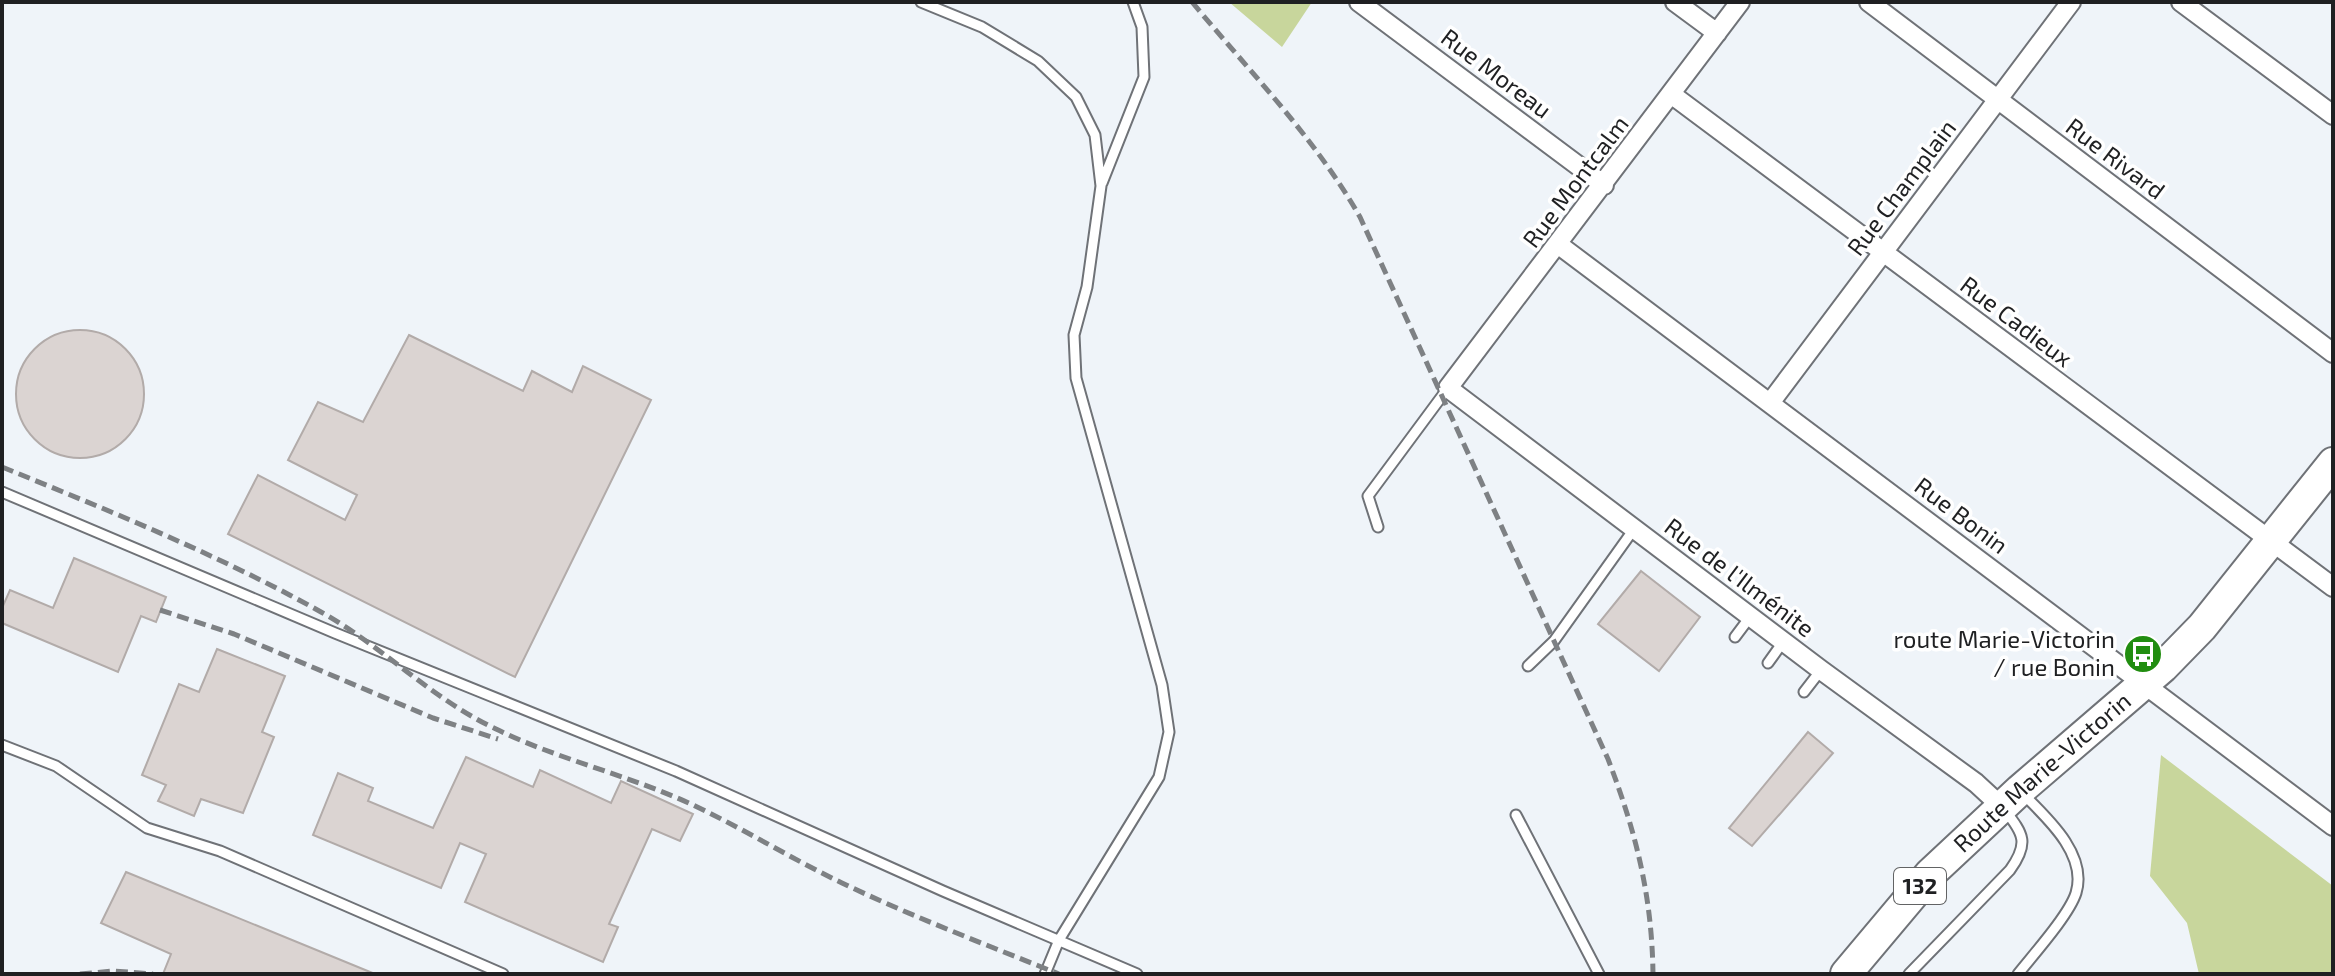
<svg xmlns="http://www.w3.org/2000/svg" width="2335" height="976" viewBox="0 0 2335 976" font-family="'Exo 2',sans-serif">
	<rect width="100%" height="100%" fill="#eff4f9"/>
	<path fill="#c8d69c" d="M1229,2H1312L1282,47Z
		M2161,755L2333,886V974H2199L2187,923L2150,876Z"/>
	<path fill="#dbd4d2" stroke="#b2aba9" stroke-width="2" d="M16 394a64 64 0 1 1 128 0a64 64 0 1 1-128 0Z
		M409,335L523,391L532,371L572,392L583,366L651,400L515,677L228,534L258,475L345,520L357,495L288,460L318,402L363,422Z
		M74,558L166,597L156,622L141,616L118,672L2,623V608L10,590L53,608Z
		M1641,571L1700,617L1659,671L1598,624Z
		M217,649L285,676L262,732L274,737L243,813L201,799L194,816L158,801L166,785L142,775L179,684L199,692Z
		M1808,732L1833,753L1752,846L1729,828Z
		M466,757L533,787L540,770L611,803L621,781L693,814L680,841L652,829L609,924L618,927L603,962L465,902L486,854L460,843L441,888L313,835L338,773L373,788L368,801L433,828Z
		M126,872L375,974H163L171,954L101,923Z"/>
	<g fill="none" stroke-linecap="round" stroke-linejoin="round">
		<g stroke="#6f7277" stroke-width="13">
			<path id="service" d="M921,2L982,27L1038,61L1076,97L1095,135L1101,186L1087,287L1074,335L1076,378L1162,685L1169,732L1159,777L1059,940L1045,974
				M1102,183L1144,77L1142,27L1133,2
				M2,492L335,633L676,771L943,891L1137,974
				M1378,527L1368,496L1448,388
				M1735,637L1750,617
				M1768,663L1783,642
				M1528,666L1554,641L1634,529
				M1804,692L1821,670
				M2,745L56,766L147,828L220,851L503,974
				M1516,815L1599,974
				M1909,974L2010,870C2030,842 2023,834 2004,809
				M2018,974C2033,955 2069,915 2076,893C2088,854 2046,817 2022,793"/>
		</g>
		<g stroke="#6f7277" stroke-width="22">
			<path id="minor" d="M1359,2L1604,185
				M1675,2L1717,33
				M1740,2L1448,388L1821,670L1976,783L2002,807
				M1869,2L2333,353
				M2181,2L2333,115
				M1671,94L2333,587
				M1559,245L2333,826
				M1770,403L2071,2"/>
		</g>
		<g stroke="#6f7277" stroke-width="34">
			<g id="primary">
				<path id="s1" d="M1846,974L1930,874L2020,790L2163,667L2202,627L2333,463"/>
			</g>
		</g>
		<use href="#service" stroke="#fff" stroke-width="9"/>
		<use href="#minor" stroke="#fff" stroke-width="18"/>
		<use href="#primary" stroke="#fff" stroke-width="30"/>
		<path stroke="#7e8184" stroke-width="5" stroke-dasharray="12 6" stroke-linecap="butt" d="M1192,2C1250,72 1315,138 1360,217L1608,759C1636,832 1652,896 1653,974
			M2,467C110,511 219,555 321,612C382,646 432,699 496,729C559,760 629,775 693,805C744,829 792,859 842,883C913,917 987,945 1059,974
			M160,610L234,634L433,718L498,739
			M80,974L113,971L153,974"/>
	</g>
	<defs>
		<g id="bus-disc" transform="scale(2)"><circle r="9.5" fill="#218d10" stroke="#fff"/><path d="M-5-6H5V4H4V6H2V4H-2V6H-4V4H-5ZM-3.5-4V0h7V-4ZM-3.5 1.2v1.5H-2V1.2ZM2 1.2v1.5H3.5V1.2Z" fill="#fff"/></g>
	</defs>
	<g fill-rule="evenodd">
		<use href="#bus-disc" x="2143" y="654"/>
	</g>
	<g text-anchor="middle" stroke-width="7" stroke-linejoin="round" paint-order="stroke">
		<rect fill="#fff" stroke="#626364" stroke-width="2" x="1894" y="868" width="52" height="36" rx="6"/>
		<g font-size="22" font-weight="bold" fill="#1f2022">
			<text x="1920" y="894">132</text>
		</g>
		<g font-size="24" fill="#1f2022" stroke="#fff">
			<text transform="translate(1496 74) rotate(37)" y="8">Rue Moreau</text>
			<text transform="translate(2115 159) rotate(37)" y="8">Rue Rivard</text>
			<text transform="translate(1576 182) rotate(-53)" y="8">Rue Montcalm</text>
			<text transform="translate(1902 188) rotate(-53)" y="8">Rue Champlain</text>
			<text transform="translate(2016 322) rotate(37)" y="8">Rue Cadieux</text>
			<text transform="translate(1961 516) rotate(37)" y="8">Rue Bonin</text>
			<text transform="translate(1739 578) rotate(37)" y="8">Rue de l'Ilménite</text>
			<text dy="8" stroke="none"><textPath href="#s1" startOffset="282">Route Marie-Victorin</textPath></text>
		</g>
		<g font-size="24" fill="#1f2022" stroke="#fff" text-anchor="end">
			<text x="2115" y="648">route Marie-Victorin<tspan x="2115" dy="28">/ rue Bonin</tspan></text>
		</g>
	</g>
	<rect width="2335" height="976" fill="none" stroke="#1f2022" stroke-width="8"/>
</svg>
